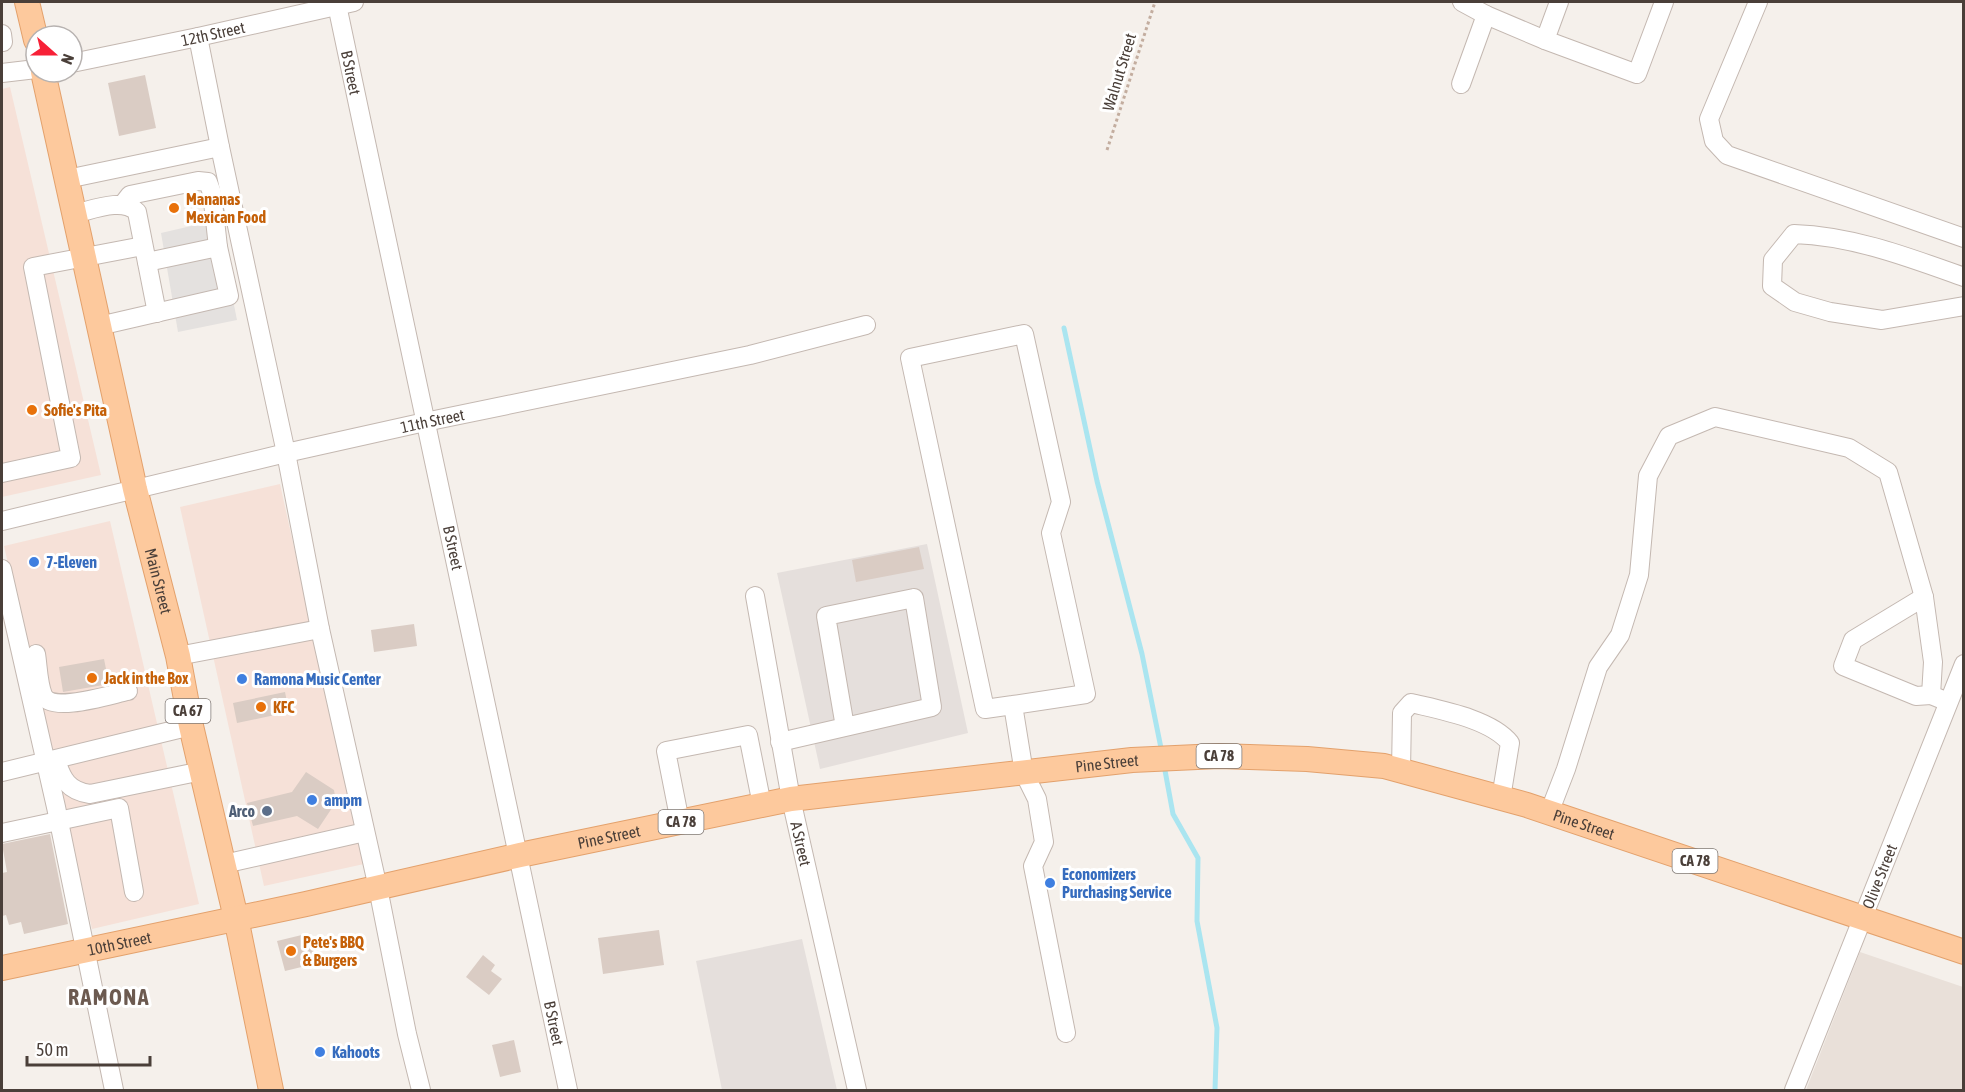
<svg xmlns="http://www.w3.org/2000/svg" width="1965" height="1092" viewBox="0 0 1965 1092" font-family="'Asap Condensed',sans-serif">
	<rect width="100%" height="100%" fill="#f5f0eb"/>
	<path fill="#e9e0d9" d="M1860,952L1963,987V1090H1806Z"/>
	<path fill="#f6e1d8" d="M10,87L101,475L2,497V89Z
		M280,484L364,864L264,886L180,507Z
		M110,521L199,904L92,929L4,546Z"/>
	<path fill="#e5dfdc" d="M927,544L968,733L820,769L777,573Z
		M802,939L837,1090H722L696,961Z"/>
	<path fill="#e4e1df" d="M217,220L237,320L178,332L161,233Z"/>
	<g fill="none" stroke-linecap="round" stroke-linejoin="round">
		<path stroke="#aae5f0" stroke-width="5" d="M1064,328L1097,481L1142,654L1162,753
			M1164,765L1173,814L1198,858L1197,921L1217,1028L1215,1090"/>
	</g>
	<path fill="#daccc4" d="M145,75L156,128L119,136L108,83Z
		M919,547L924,569L856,582L852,560Z
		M414,624L417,646L374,652L371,630Z
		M104,659L109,684L63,692L59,667Z
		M285,692L289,712L237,723L233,703Z
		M306,772L334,790L336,802L318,829L297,816L253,826L247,803L292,792Z
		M50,834L68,924L24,934L21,922L9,925L6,915L2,916V873L7,872L2,844Z
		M659,930L664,965L603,974L598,938Z
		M310,933L318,963L285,971L277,941Z
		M483,955L495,965L491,971L502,979L489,995L466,977Z
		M514,1040L521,1072L500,1077L492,1045Z"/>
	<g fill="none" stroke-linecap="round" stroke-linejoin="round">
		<g stroke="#c4b8b1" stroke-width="20">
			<g id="minor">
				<path d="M1462,2L1486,15L1545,40"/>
				<path d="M1559,2L1545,40L1637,74L1664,2"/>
				<path d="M1758,2L1709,119L1714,141L1727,155L1964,238"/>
				<path id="s1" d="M337,5C413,367 494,728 568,1090"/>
				<path d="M2,34L3,42H2"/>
				<path d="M198,37L220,147L286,453L320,629L378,888L407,1034L421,1090"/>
				<path id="s2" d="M72,63L198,37L354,2"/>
				<path d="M2,73L36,69"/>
				<path d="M1461,84L1486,15"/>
				<path d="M67,179L220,147"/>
				<path d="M123,204L130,195L198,181L208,182L212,193L218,247"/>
				<path d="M74,214C92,210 123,197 137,212L157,313"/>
				<path d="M1964,277C1908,257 1853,236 1794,234L1773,260L1772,286L1795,302L1830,312L1882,320L1964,306"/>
				<path d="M99,326L229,296L218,247L147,262"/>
				<path d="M2,473L71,458L33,267L143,246"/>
				<path id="s3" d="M2,521L286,453L425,422L750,355L866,325"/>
				<path d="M2,569L56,807L114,1090"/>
				<path id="s4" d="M755,596L791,799L857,1090"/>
				<path d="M1924,597L1853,640L1843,666L1916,696L1931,695"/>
				<path d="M36,654C38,666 38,683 43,695C51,714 112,694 128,691"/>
				<path d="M178,656L320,629"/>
				<path d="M1013,705L985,709L910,358L1024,334L1061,502L1051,533L1086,694L1013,705L1024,773L1037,799L1044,842L1033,866L1066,1033"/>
				<path d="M780,742L932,707L914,598L826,616L845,727"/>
				<path d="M56,760C62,779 68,791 90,794L202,771"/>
				<path d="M1401,771L1402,713L1411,703C1440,710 1491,719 1510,743L1501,798"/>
				<path d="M2,772L191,726"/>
				<path d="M1549,813L1566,769L1598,667L1620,635L1639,575L1648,476L1669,436L1715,417L1849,448L1888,472L1924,597L1933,662L1931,695L1948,702"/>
				<path d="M680,822L666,751L748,735L762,805"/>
				<path d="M2,833L119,808L134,892"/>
				<path d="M224,864L365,832"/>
				<path id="s5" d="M1794,1090L1964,664"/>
			</g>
		</g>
		<g stroke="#e3a16c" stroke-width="26">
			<g id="major">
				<path d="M27,2L36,40"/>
				<path id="s6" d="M43,72L135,489L178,656L191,726L236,918L271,1090"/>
				<path id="s7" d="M2,968L306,904L520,855L791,799L1132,760L1219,756L1307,759L1384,766L1527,805L1964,952"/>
			</g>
		</g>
		<path stroke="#c3ad9f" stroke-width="3" stroke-dasharray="3 3" stroke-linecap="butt" d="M1107,150L1155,2"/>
		<use href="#minor" stroke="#fff" stroke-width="18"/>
		<use href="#major" stroke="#fdc99d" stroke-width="24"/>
	</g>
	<g fill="#e8710a" stroke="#fff" stroke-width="2">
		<circle cx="174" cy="208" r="6"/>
		<circle cx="32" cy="410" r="6"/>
		<circle cx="92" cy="678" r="6"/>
		<circle cx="261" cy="707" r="6"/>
		<circle cx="291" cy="951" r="6"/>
	</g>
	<g fill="#3f7fe0" stroke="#fff" stroke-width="2">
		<circle cx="34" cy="562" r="6"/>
		<circle cx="242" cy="679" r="6"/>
		<circle cx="312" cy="800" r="6"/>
		<circle cx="1050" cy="883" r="6"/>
		<circle cx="320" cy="1052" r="6"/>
	</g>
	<circle fill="#5c6f8a" stroke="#fff" stroke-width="2" cx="267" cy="811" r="6"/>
	<g text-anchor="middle" stroke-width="6" stroke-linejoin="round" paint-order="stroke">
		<g fill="#fff" stroke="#807974" stroke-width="1.5">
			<rect x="165.5" y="699" width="45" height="24" rx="4.5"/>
			<rect x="1196.5" y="744" width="45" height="24" rx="4.5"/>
			<rect x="658.5" y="810" width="45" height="24" rx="4.5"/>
			<rect x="1672.5" y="849" width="45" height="24" rx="4.5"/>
		</g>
		<g font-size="15" font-weight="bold" fill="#4a3f39">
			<text x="188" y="716">CA 67</text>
			<text x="1219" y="761">CA 78</text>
			<text x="681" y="827">CA 78</text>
			<text x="1695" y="866">CA 78</text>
		</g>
		<g font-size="16" fill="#4a3f39" stroke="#fff">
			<text dy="6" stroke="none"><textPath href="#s2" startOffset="144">12th Street</textPath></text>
			<text dy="6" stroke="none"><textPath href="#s1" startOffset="69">B Street</textPath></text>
			<text transform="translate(1119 72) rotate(-73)" y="6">Walnut Street</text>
			<text dy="6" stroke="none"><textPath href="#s3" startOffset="442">11th Street</textPath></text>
			<text dy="6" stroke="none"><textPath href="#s1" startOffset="555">B Street</textPath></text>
			<text dy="6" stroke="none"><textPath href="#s6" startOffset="522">Main Street</textPath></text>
			<text dy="6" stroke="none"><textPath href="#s7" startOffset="1125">Pine Street</textPath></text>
			<text dy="6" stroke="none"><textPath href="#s7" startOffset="1611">Pine Street</textPath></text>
			<text dy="6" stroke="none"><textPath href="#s7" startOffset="621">Pine Street</textPath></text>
			<text dy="6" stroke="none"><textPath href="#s4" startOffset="252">A Street</textPath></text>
			<text dy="6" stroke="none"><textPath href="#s5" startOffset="230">Olive Street</textPath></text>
			<text dy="6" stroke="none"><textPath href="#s7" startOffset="120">10th Street</textPath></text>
			<text dy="6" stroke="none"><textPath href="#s1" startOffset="1041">B Street</textPath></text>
		</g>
		<g font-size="16" font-weight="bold" fill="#c56008" stroke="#fff" text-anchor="start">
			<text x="186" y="205">Mananas<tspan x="186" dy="18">Mexican Food</tspan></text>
			<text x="44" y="416">Sofie's Pita</text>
			<text x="104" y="684">Jack in the Box</text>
			<text x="273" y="713">KFC</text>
			<text x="303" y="948">Pete's BBQ<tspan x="303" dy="18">&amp; Burgers</tspan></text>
		</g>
		<g font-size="16" font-weight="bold" fill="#366cbe" stroke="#fff" text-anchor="start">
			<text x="46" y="568">7-Eleven</text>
			<text x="254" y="685">Ramona Music Center</text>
			<text x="324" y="806">ampm</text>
			<text x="1062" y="880">Economizers<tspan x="1062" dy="18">Purchasing Service</tspan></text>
			<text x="332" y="1058">Kahoots</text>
		</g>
		<g font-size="16" font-weight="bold" fill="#4e5e75" stroke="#fff" text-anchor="end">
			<text x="255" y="817">Arco</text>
		</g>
		<g font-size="22" font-weight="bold" letter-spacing="1.5" fill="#6c5a50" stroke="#fff">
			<text x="109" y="1005">RAMONA</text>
		</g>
	</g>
	<rect width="1965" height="1092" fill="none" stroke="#4a3f39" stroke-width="6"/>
	<g transform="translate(54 54) rotate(111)"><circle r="28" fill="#ffffff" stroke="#b7b2b0" stroke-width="1.5"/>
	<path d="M0-4.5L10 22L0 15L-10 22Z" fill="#f72137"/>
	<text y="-9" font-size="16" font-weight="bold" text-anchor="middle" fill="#4a3f39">N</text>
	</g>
	<path d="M27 1056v9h123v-9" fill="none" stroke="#4a3f39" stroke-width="3"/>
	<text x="36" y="1056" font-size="18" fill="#4a3f39" stroke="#ffffff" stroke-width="4.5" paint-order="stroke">50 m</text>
</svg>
